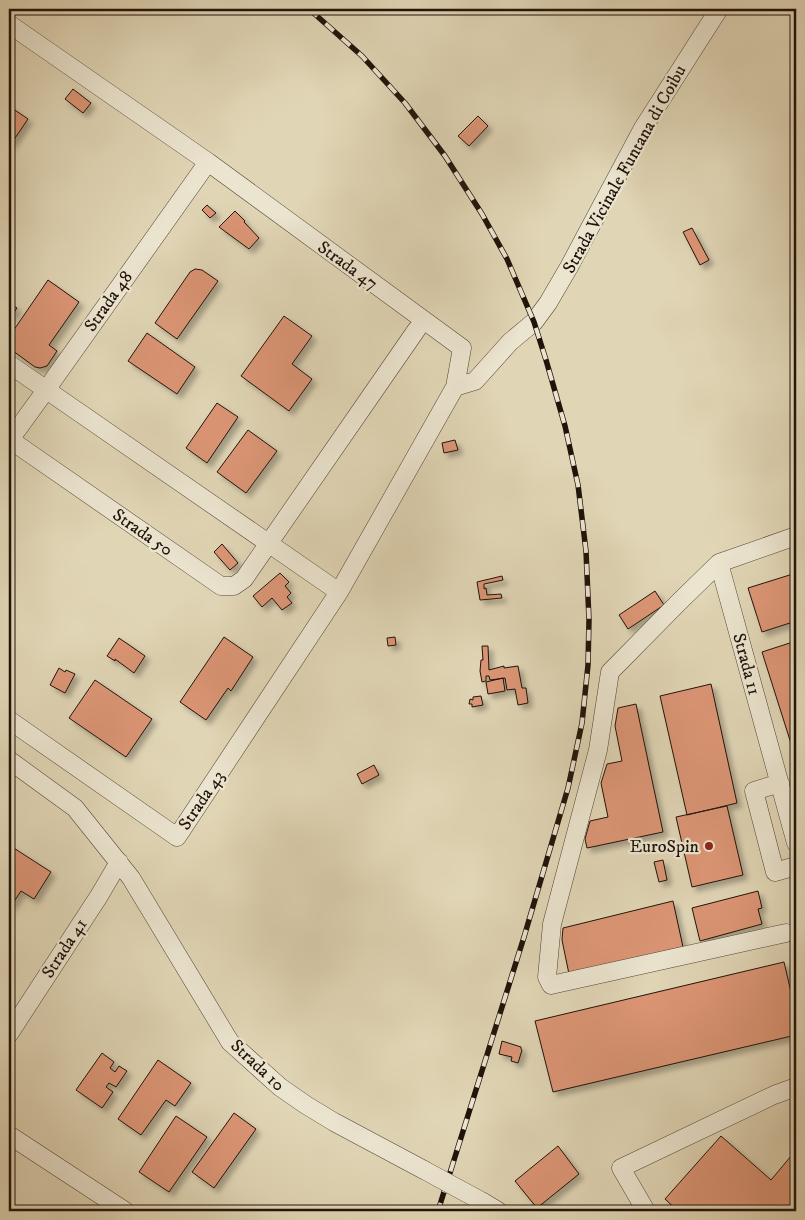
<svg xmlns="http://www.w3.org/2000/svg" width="805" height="1220" viewBox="0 0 805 1220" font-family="'IM FELL DW Pica',serif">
	<defs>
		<filter id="shadow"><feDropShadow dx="4.5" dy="4.5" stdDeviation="2.5" flood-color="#0004"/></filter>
	</defs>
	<rect width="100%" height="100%" fill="#e0d5b5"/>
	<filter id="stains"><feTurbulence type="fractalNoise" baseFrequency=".004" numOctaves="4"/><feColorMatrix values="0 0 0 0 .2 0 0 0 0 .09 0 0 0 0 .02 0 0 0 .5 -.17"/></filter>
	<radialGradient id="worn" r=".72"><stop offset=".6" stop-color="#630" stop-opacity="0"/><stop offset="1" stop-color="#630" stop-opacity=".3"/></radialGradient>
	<path fill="#db9575" stroke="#20130a" filter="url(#shadow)" d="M73,89L91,103L83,113L65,99Z
		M9,106L28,119L9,147Z
		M478,116L488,126L469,146L458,136Z
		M207,205L216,213L210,218L202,210Z
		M235,211L245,221L244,222L259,238L249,249L219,227Z
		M692,228L709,260L700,265L683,232Z
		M195,269L202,270L218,281L177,339L155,323L190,272Z
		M48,280L79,302L49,345L57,351L47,366L40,368L35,367L9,348V337Z
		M9,303L17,308L9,320Z
		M284,316L312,336L292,364L312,379L289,411L241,376Z
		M147,333L195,367L177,394L128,361Z
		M217,403L238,417L207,463L186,448Z
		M248,430L277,451L246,493L217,472Z
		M455,440L458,450L444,453L442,443Z
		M222,544L238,563L230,570L214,552Z
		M280,573L289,582L285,586L291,593L287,597L292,603L282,610L272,598L262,607L253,596Z
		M796,573V621L762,632L748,588Z
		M502,576L503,580L484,584V589L486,588L487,595L501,594L502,598L480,600L477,582Z
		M655,591L664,605L628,629L619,615Z
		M224,637L253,657L231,691L228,688L206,720L180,702Z
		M395,637L396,645L388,646L387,638Z
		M119,638L145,656L134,673L115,659V661L107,656Z
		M796,641V756H795L762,652Z
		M482,646H488L489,670L504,666V668L518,666L522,688H526L528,703L518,705L515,689L507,690L505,678L490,680L489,676H486V681L482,682L480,671L481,660H483Z
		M59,668L65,672L66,670L75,674L65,693L50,685Z
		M503,678L505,691L488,694L486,682Z
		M95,680L152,719L126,757L69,718Z
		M711,684L737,803L687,815L660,696Z
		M481,696L483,705L472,707V704H469L470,699L473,700V697Z
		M636,704L663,832L587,848L585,839L590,821L608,817L601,783L607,764L622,761L615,726L618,708Z
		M374,765L379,775L362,784L357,774Z
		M727,806L743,875L692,887L676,817Z
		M9,845L51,872L34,899L21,891L9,909Z
		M663,860L667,880L659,882L654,862Z
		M758,891L762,908L758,909L762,924L700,941L692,908Z
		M673,901L683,947L569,974L562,940L563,928Z
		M784,962L796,1014V1035L553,1092L535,1021Z
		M502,1041L521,1047V1049L522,1050L518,1063L511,1061L512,1057L499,1054Z
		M102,1053L114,1062L110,1068L115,1072L119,1066L127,1071L116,1087L109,1083L106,1087L113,1092L102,1108L76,1090Z
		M158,1060L191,1083L175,1106L166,1100L141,1135L118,1119Z
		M234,1113L256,1129L214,1188L192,1172Z
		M176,1116L207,1137L169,1192L139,1172Z
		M721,1136L771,1180L796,1150V1211H678L665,1199Z
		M558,1146L579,1174L537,1208L515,1181Z"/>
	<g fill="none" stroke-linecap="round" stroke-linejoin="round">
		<g stroke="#504435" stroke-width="19">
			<path id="minor" d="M9,24L208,162L462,348L455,387L339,592L177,837L9,720
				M9,364L339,592
				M455,387L475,381L510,342L534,322L548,303L569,267L643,128L719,9
				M9,439L221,586H234L244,579L417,329
				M9,441L46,390L208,162
				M796,536L719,563L796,843
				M719,563L679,602L610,672L598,750L552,924L547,977L551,985L786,933
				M9,760L75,808L131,878L230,1042L280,1087L306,1105L334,1122L424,1170
				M780,783L754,791L775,872L796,866
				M9,1034L99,896L119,862
				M9,1135L125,1211
				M483,1202L498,1211
				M646,1211L621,1168L774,1095L796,1087"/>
		</g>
		<use href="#minor" stroke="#ebe4cf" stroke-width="18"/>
		<g stroke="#20130a" stroke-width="5.5">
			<path id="rail" d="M309,9L362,56L405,103L445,156L482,214L507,259L534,322L546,360L565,426L578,485L586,551L589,620L588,665L582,723L568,788L524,937L438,1211"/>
		</g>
		<use href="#rail" stroke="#ebe4cf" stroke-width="4" stroke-dasharray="11" stroke-linecap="butt"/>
		<g stroke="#504435" stroke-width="19" stroke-linecap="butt">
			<path id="minor-bridge" d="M424,1170L483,1202"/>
		</g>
		<use href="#minor-bridge" stroke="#ebe4cf" stroke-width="18"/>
	</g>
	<circle fill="#8f2418" stroke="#ebe4cf" stroke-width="2" cx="709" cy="846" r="5"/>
	<g text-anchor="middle" stroke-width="4.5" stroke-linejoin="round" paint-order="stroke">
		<g font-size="18" fill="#20130a" stroke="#ebe4cf">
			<text transform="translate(624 169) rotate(-61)" y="6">Strada Vicinale Funtana di Coibu</text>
			<text transform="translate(348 265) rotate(36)" y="6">Strada 47</text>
			<text transform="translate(108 301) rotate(-55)" y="6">Strada 48</text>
			<text transform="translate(143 532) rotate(35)" y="6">Strada 50</text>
			<text transform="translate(747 664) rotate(75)" y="6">Strada 11</text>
			<text transform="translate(201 800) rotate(-56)" y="6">Strada 43</text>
			<text transform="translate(64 948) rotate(-57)" y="6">Strada 41</text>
			<text transform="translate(258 1065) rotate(43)" y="6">Strada 10</text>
		</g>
		<g font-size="18" fill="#20130a" stroke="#ebe4cf" text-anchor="end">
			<text x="699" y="852">EuroSpin</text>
		</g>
	</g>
	<rect width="805" height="1220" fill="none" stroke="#e0d5b5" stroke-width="30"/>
	<rect x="10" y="10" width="785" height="1200" fill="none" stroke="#20130a" stroke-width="2.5"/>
	<rect x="15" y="15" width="775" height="1190" fill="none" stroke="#20130a"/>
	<rect width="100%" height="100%" filter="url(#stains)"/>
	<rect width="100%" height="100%" fill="url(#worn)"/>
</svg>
